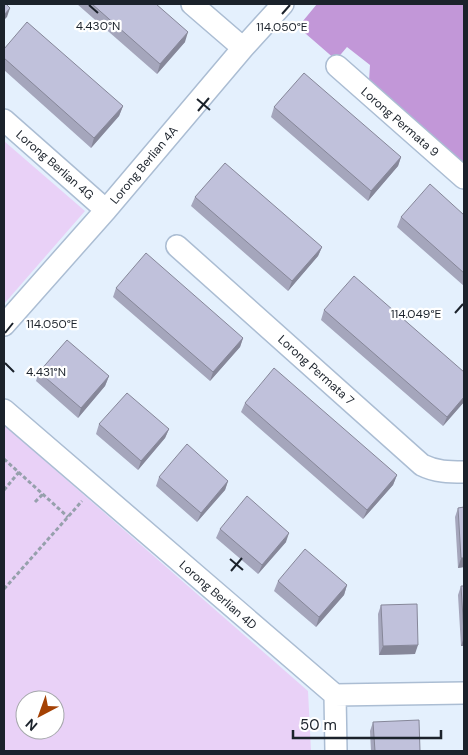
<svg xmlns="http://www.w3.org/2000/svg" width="468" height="755" viewBox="0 0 468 755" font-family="'DM Sans',sans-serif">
	<rect width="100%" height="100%" fill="#e4f0fd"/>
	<path fill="#e9d1f7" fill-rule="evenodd" d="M4,141L85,211L4,304Z
		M4,425L308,691L311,751H4ZM25,700H55V730H25Z"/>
	<path fill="#c297d8" d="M317,4H464V163L369,81L370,65L347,47L336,60L298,27Z"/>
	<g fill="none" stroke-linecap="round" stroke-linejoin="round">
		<g stroke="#abbdd3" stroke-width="24">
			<path id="minor" d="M192,4L243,48
				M337,66L464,178
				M4,120L106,210
				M177,246L422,465C436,472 449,472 464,472
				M4,325L106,210L243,48L283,4
				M4,410L335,695L464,693
				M335,695L336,751"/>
		</g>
		<path stroke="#96a0ac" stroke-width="3" stroke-dasharray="4 2.5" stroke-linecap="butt" d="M4,459L68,517
			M4,490L19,472
			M35,502L43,494
			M4,589L82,501"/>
		<use href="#minor" stroke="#fff" stroke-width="21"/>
	</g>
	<path fill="#a5a6bc" d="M77,4H156L185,42L157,74Z
		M4,49L123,106L119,116L91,148L4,70Z
		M274,107L401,157L398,166L368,201L271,117Z
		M195,197L322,247L318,256L288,291L191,206Z
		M464,215V286L397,227L401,217Z
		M116,288L243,338L240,347L210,381L113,297Z
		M324,310L464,372V402L443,426L321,320Z
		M39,372L109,376L105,386L78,418L36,381Z
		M245,403L397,475L393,485L363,519L241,412Z
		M99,424L169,429L165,438L138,470L96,434Z
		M159,477L228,481L225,490L197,522L156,486Z
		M458,508L464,567L458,568L455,517Z
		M220,529L286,542L258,574L216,538Z
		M278,581L347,585L344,595L316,627L274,591Z
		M461,586H464V646H461L458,595Z
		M381,605L415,654L379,655L378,614Z
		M373,722L420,751H371L370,731Z"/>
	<path fill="#868799" d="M10,8L7,17L4,20V15Z
		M188,32L185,42L157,74L160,64Z
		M123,106L119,116L91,148L94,138Z
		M401,157L398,166L368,201L371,191Z
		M322,247L318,256L288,291L292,281Z
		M243,338L240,347L210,381L213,372Z
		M109,376L105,386L78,418L81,408Z
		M464,397V402L443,426L447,417Z
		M169,429L165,438L138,470L141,461Z
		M397,475L393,485L363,519L367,510Z
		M228,481L225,490L197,522L201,513Z
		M289,533L286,542L258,574L262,565Z
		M461,558H464V567L458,568Z
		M347,585L344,595L316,627L319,617Z
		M464,637V646H461Z
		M418,645L415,654L379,655L383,646Z"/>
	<path fill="#c0c1db" stroke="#868799" d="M4,4H6L10,8L4,15Z
		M92,4H156L188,32L160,64Z
		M27,22L123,106L94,138L4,58V49Z
		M304,73L401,157L371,191L274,107Z
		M225,163L322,247L292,281L195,197Z
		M430,184L464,215V273L401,217Z
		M146,253L243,338L213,372L116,288Z
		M354,276L464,372V397L447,417L324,310Z
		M67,340L109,376L81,408L39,372Z
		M274,368L397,475L367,510L245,403Z
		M127,393L169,429L141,461L99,424Z
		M187,444L228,481L201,513L159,477Z
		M247,496L289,533L262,565L220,529Z
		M464,507V558H461L458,508Z
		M305,549L347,585L319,617L278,581Z
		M461,586H464V634Z
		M417,604L418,645L383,646L381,605Z
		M419,720L420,751H375L373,722Z"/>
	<path fill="none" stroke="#1b222b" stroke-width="2" d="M89,5L98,13M282,14L290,5M197,99L210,110M198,111L209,98M455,313L463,304M5,333L13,323M5,363L14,372M230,559L243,570M231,571L242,558"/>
	<g text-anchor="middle" stroke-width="4.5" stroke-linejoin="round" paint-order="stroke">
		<g font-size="12" fill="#1b222b" stroke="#fff">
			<text transform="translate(400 122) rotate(41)" y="4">Lorong Permata 9</text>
			<text transform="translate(55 165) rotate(41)" y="4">Lorong Berlian 4G</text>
			<text transform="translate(144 165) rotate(-50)" y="4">Lorong Berlian 4A</text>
			<text transform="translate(316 370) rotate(42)" y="4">Lorong Permata 7</text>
			<text transform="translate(218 595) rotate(41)" y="4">Lorong Berlian 4D</text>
		</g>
	</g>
	<g font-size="12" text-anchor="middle" fill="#1b222b" stroke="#fff" stroke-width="4.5" stroke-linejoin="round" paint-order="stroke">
		<text x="98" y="30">4.430°N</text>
		<text x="282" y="31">114.050°E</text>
		<text x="416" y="318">114.049°E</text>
		<text x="52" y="328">114.050°E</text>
		<text x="46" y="376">4.431°N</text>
	</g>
	<rect width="468" height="755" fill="none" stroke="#1b222b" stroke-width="10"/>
	<g transform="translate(40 715) rotate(221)"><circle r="24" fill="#ffffff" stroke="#a4a7aa"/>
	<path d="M0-4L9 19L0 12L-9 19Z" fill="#a44104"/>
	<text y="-8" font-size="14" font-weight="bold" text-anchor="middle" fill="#1b222b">N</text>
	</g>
	<path d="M293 730v8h148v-8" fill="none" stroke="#1b222b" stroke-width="2.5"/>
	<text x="300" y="730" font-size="15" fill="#1b222b" stroke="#ffffff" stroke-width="4" paint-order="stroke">50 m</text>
</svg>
